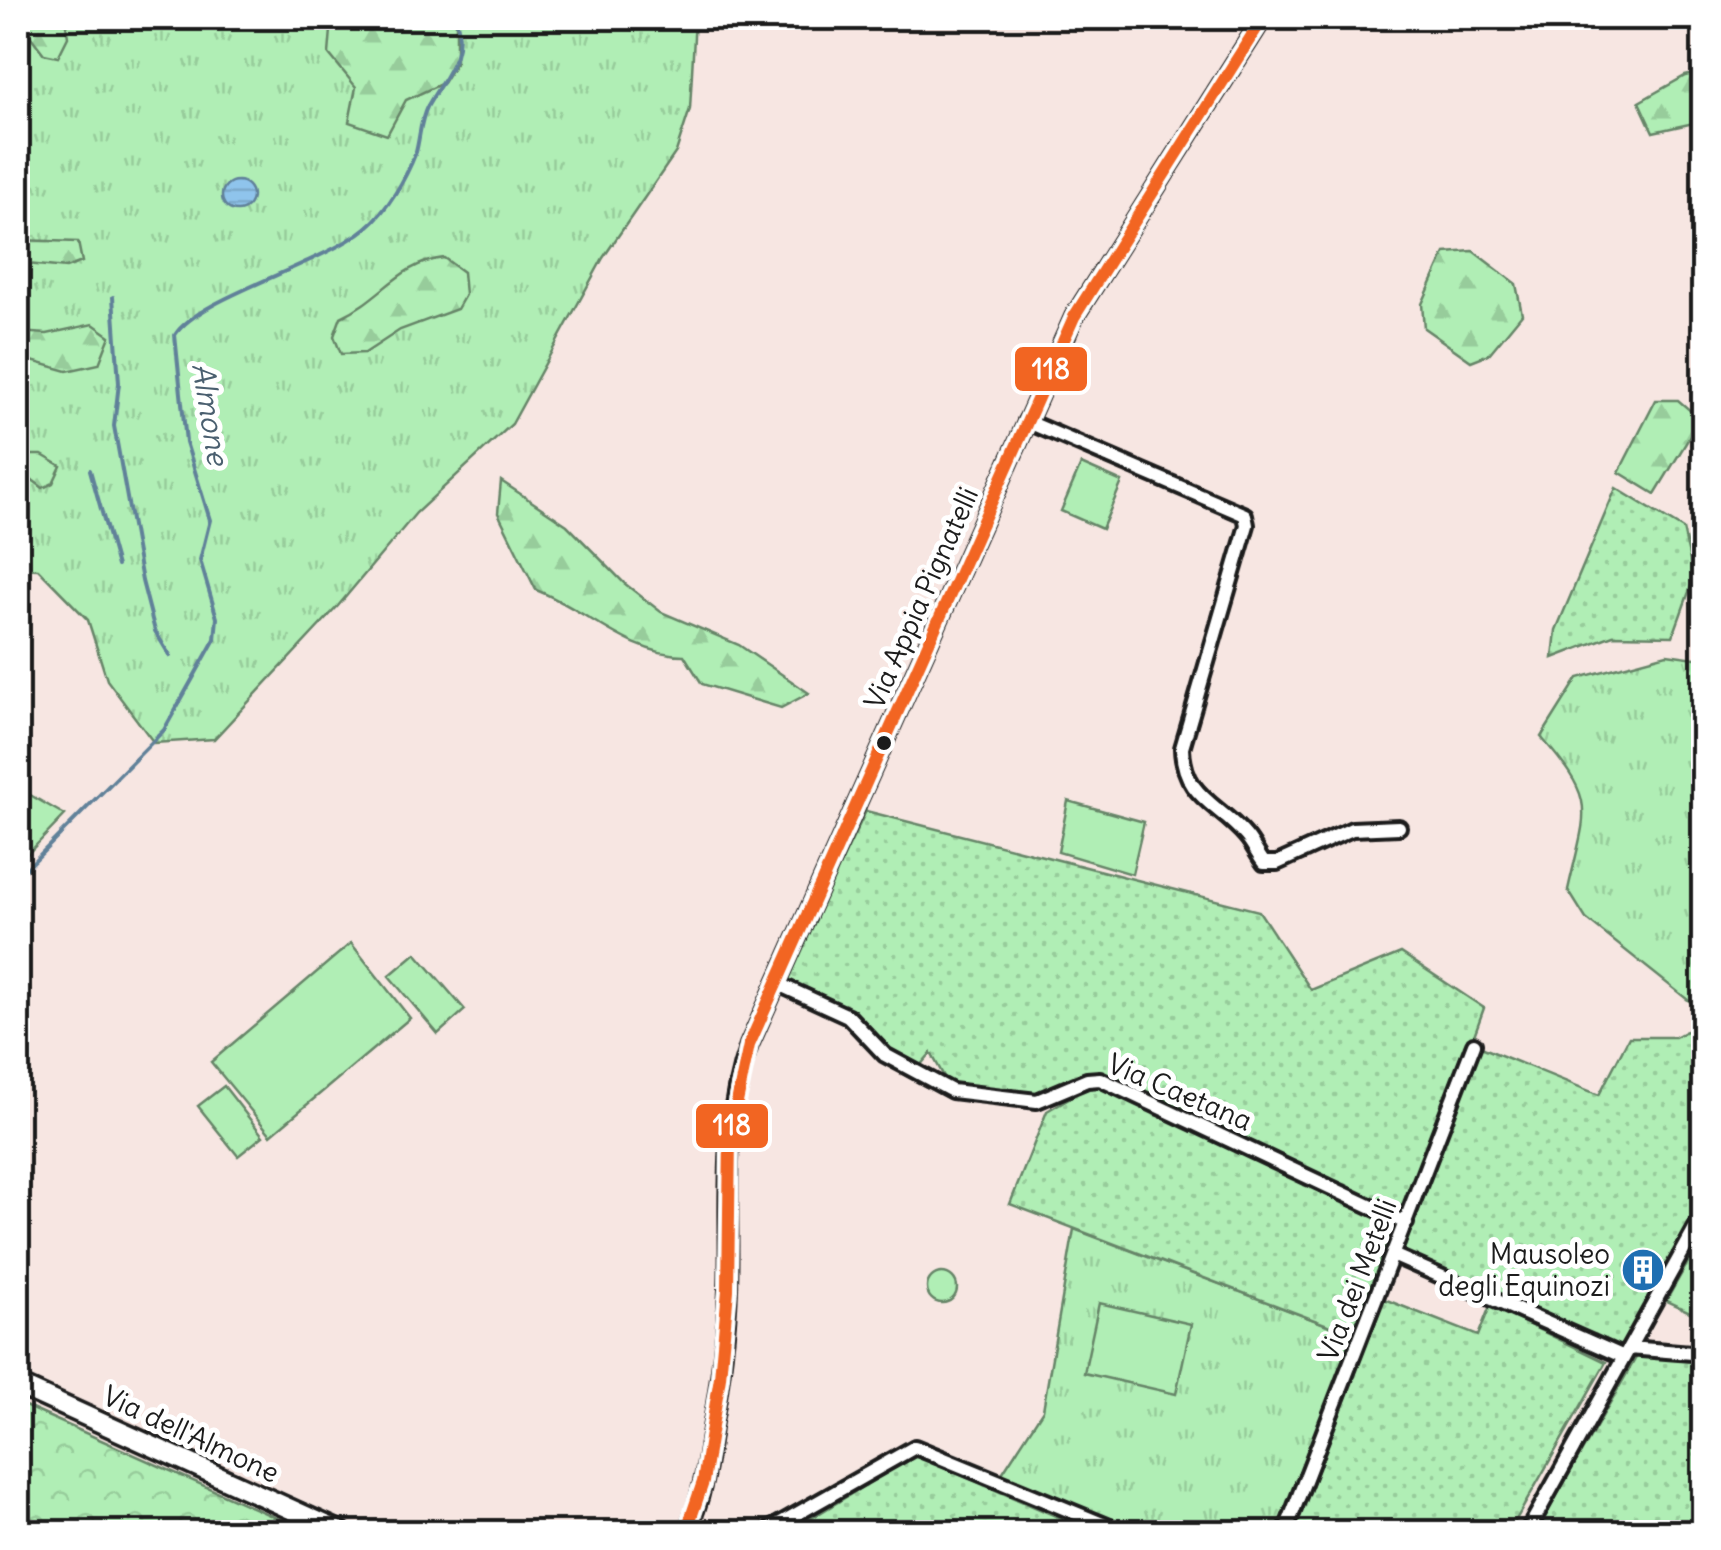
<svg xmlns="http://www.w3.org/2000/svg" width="1721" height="1550" viewBox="0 0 1721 1550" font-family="Delius,sans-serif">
	<defs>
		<pattern id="grass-tufts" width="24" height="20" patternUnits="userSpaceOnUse" patternTransform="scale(2.5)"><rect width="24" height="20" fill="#b0eeb5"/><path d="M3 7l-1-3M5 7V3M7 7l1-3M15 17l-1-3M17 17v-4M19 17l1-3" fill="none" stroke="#97cc9b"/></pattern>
		<pattern id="forest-firs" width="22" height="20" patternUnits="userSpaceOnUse" patternTransform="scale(2.5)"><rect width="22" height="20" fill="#b0eeb5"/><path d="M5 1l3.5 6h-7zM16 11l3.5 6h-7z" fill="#97cc9b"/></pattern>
		<pattern id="park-crowns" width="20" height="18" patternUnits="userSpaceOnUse" patternTransform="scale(2.5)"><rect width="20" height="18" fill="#b0eeb5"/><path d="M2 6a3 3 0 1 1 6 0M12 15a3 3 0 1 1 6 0" fill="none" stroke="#97cc9b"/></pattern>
		<pattern id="garden-dots" width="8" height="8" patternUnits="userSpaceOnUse" patternTransform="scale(2.5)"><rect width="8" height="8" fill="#b0eeb5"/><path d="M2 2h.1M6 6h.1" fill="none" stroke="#97cc9b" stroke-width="1.8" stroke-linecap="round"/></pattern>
		<pattern id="water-rules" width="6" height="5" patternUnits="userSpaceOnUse" patternTransform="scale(2.5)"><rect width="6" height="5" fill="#8fc4ec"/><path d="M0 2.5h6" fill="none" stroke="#7ba8ca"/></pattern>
	</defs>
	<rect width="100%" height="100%" fill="#f7e6e2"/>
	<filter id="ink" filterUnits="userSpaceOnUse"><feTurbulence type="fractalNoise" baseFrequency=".01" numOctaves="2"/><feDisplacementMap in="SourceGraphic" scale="20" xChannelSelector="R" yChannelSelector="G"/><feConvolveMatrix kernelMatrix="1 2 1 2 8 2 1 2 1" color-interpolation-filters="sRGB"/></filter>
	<g filter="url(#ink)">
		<path fill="url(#grass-tufts)" stroke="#668568" stroke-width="2.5" d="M18,18H695L690,109L676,152L603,258L512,424L416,513L338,606L214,739L154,743L107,680L88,620L38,569L18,568Z
			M1667,654L1703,659V1012L1586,919L1568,890C1586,808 1599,804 1541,737L1578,678Z
			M1074,1229L1359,1337L1278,1532H1136L1001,1475L1043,1410Z
			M1703,1236V1318L1666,1301Z"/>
		<path fill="url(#forest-firs)" stroke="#668568" stroke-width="2.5" d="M31,18H65L68,37L58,57L44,54L28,33Z
			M332,18H456V62L443,83L406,100L387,135L349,122L356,87L329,54Z
			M1703,72V121L1653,132L1639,102L1685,76Z
			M18,240L78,242L82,262L66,268L18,263Z
			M1473,251L1516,284L1522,314L1489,354L1471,361L1424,328L1422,304L1445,253Z
			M444,258L463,272L465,295L457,309L400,330L365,353L341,354L334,336L341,317C381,299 399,263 444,258Z
			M93,324L110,336L99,364L67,371L32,361L18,366V332L47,334Z
			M1656,400H1678L1693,413L1703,400V415L1655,494L1619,472Z
			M22,455H42L61,466L53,483L43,488L18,469Z
			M501,481L567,525L624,583L661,612L739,645L809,693L781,708L702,684L684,655C629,655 586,609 536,590L498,513Z"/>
		<path fill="url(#park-crowns)" stroke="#668568" stroke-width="2.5" d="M18,1403L308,1532H18Z"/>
		<path fill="url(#garden-dots)" stroke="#668568" stroke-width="2.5" d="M1616,488L1683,529L1694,578L1673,636L1613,635L1553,658L1556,630Z
			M866,811L1259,911L1311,990L1401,953L1484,1008L1406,1223L1359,1337L1010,1204L1047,1111L1096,1082L1023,1100L952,1091L931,1053L918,1068L877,1046L858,1020L783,983Z
			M1703,1022V1205L1621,1350L1402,1253L1481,1047L1599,1095L1629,1037H1675Z
			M1384,1299L1478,1336L1490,1306L1606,1362L1509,1532H1294Z
			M1637,1356L1703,1360V1532H1536Z
			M913,1456L926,1460L1093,1532H789Z"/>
		<path fill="#b0eeb5" stroke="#668568" stroke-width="2.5" d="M1081,464L1122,482L1102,529L1061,511Z
			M18,788L65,815L18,864Z
			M1068,801L1144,822L1132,874L1058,852Z
			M351,943L410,1018L271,1135L211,1062Z
			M416,953L465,1010L438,1034L389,976Z
			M224,1086L263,1136L238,1156L198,1106Z
			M927 1288a15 15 0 1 1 30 0a15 15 0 1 1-30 0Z
			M1099,1303L1191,1324L1176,1394L1084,1373Z"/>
		<path fill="url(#water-rules)" stroke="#618199" stroke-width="2.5" d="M222 196a15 15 0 1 1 30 0a15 15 0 1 1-30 0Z"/>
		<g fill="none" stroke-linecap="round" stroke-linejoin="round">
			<path stroke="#618199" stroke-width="4" d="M113,297L119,383L114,426L142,581L155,631L170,656
				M90,470L117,566
				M18,877L164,730L215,639L217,618L200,560L210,520L186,442L175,335C199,297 322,265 366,228C388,210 406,178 416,152C420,137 420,121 427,107C444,76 467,56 456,18"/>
			<g stroke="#1c1c1c" stroke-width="20">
				<path id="minor" d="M1026,421L1245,515L1247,525L1182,748C1183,797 1219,804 1246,836C1253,844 1257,854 1264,863H1277L1352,829L1399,827
					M776,983L848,1016L885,1055L952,1091L1037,1101L1087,1080L1100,1079L1406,1223
					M1395,1256L1624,1357
					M1629,1348L1704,1354
					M765,1532L915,1447L1122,1532
					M1285,1532L1474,1044
					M1527,1532L1704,1213"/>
			</g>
			<g stroke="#1c1c1c" stroke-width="22">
				<path id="tertiary" d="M686,1532C702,1500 707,1464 712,1428C720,1383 726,1336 728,1290C731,1206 720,1127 749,1045L1074,317L1263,18"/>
			</g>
			<g stroke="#1c1c1c" stroke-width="25">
				<path id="secondary" d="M18,1385L341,1532"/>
			</g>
			<use href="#minor" stroke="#fff" stroke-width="12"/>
			<use href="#tertiary" stroke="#fff" stroke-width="15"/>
			<use href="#secondary" stroke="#fff" stroke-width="18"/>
			<g stroke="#fff" stroke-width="20">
				<path id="bus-1" d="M686,1532L703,1482L720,1377L728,1290L730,1136L749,1045L1074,317L1263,18"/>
			</g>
			<use href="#bus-1" stroke="#f26522" stroke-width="12"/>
		</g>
	</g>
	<defs>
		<g id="building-disc" transform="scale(2.25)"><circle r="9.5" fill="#1f6fb2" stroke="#fff"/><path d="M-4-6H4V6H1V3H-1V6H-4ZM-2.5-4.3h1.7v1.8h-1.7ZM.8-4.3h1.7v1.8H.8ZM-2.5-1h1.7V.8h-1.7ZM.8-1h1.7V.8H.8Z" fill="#fff"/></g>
	</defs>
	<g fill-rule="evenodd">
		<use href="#building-disc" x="1643" y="1270"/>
	</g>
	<circle fill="#1c1c1c" stroke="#fff" stroke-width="4" cx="884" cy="743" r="9"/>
	<g text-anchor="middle" stroke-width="10" stroke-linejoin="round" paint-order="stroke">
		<g font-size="28" fill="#1c1c1c" stroke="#fff">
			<text transform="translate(921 598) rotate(-66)" y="10">Via Appia Pignatelli</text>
			<text transform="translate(1180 1092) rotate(23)" y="10">Via Caetana</text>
			<text transform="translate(1357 1280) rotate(-69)" y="10">Via dei Metelli</text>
			<text transform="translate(191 1434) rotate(25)" y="10">Via dell'Almone</text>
		</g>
		<g font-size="28" fill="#1c1c1c" stroke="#fff" text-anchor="end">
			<text x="1610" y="1264">Mausoleo<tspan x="1610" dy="32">degli Equinozi</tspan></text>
		</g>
		<g font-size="30" font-style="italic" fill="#4a5f6f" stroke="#fff">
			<text transform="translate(210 414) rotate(81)" y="10">Almone</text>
		</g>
	</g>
	<g stroke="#fff" stroke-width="4">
		<rect x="1013" y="345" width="76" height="48" rx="10" fill="#f26522"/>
		<rect x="694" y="1102" width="76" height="48" rx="10" fill="#f26522"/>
	</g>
	<g font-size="28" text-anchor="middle" font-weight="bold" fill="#fff">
		<text x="1051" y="379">118</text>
		<text x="732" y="1135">118</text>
	</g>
	<rect width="1721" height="1550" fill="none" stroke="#fff" stroke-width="60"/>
	<rect x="30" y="30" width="1661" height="1490" fill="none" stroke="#1c1c1c" stroke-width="4" filter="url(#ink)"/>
</svg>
